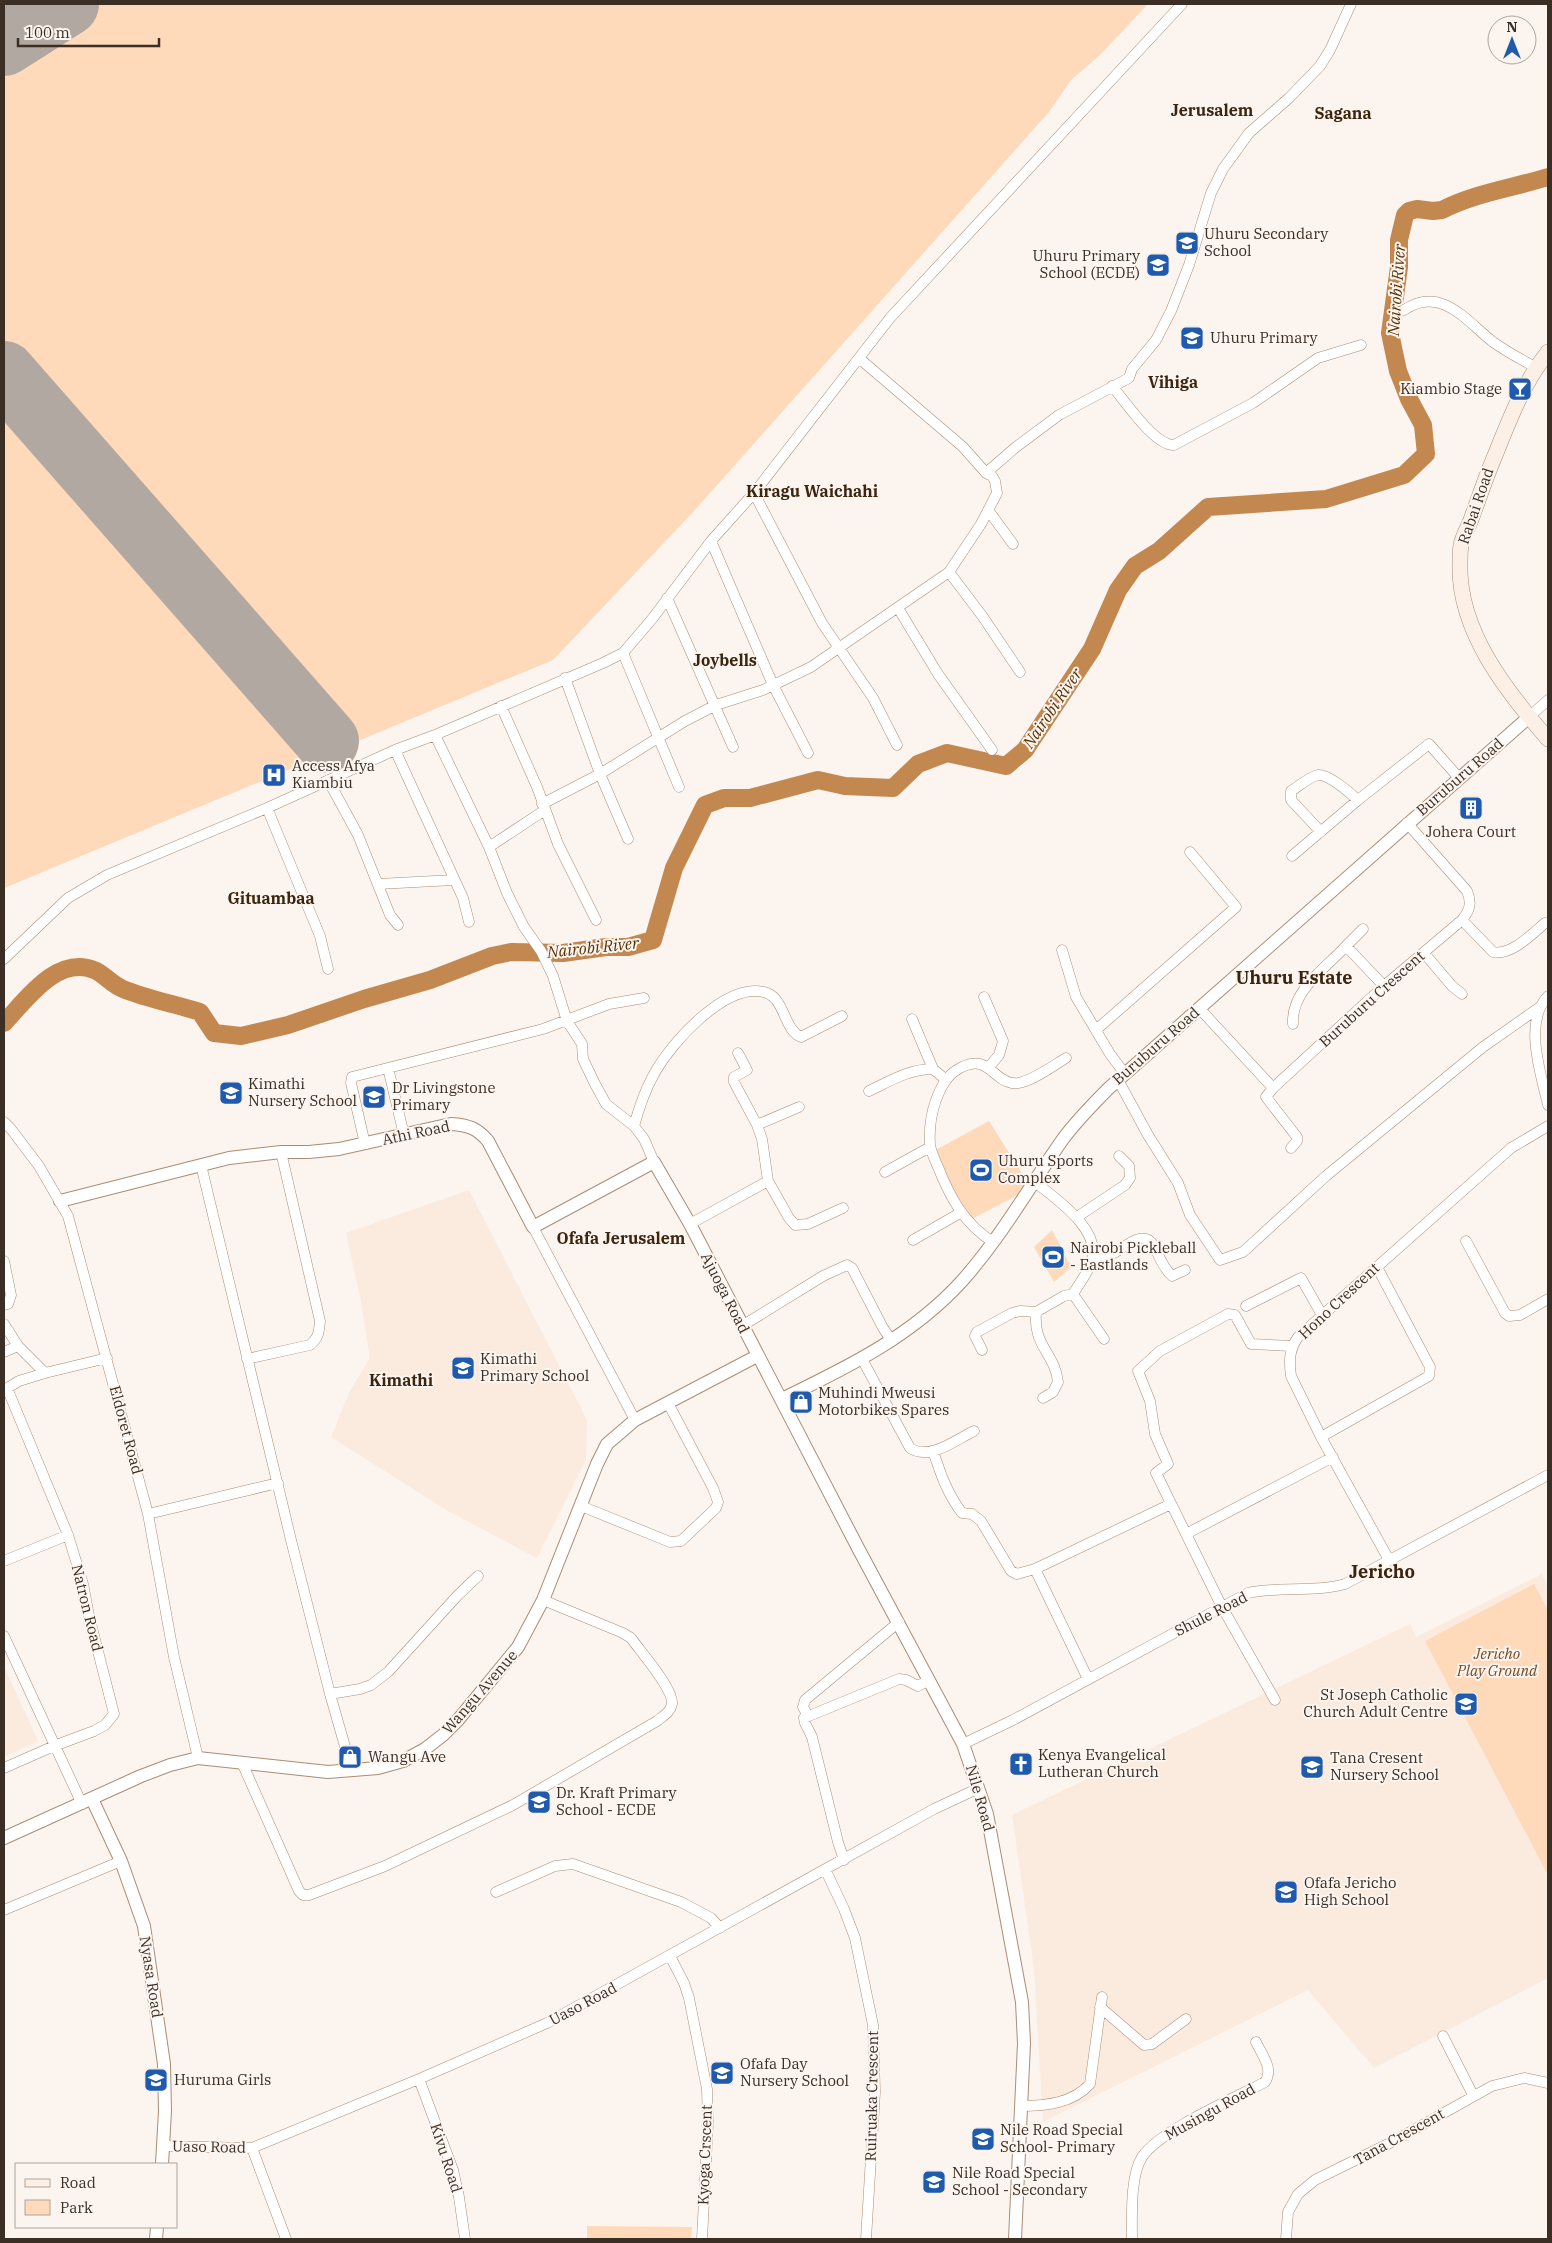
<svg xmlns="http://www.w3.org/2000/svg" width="1552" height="2243" viewBox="0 0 1552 2243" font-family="'IBM Plex Serif',serif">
	<rect width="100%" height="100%" fill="#fbf4ef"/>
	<path fill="#faebde" d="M469,1190L587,1420L586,1460L537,1558L448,1511L331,1437L350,1391L370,1358L360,1296L346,1233Z
		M1542,1574L1548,1586V1978L1374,2068L1308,1990L1043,2122L1034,1969L1012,1815L1410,1624L1416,1637Z
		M4,1666L38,1741L4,1757Z"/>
	<path fill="#fed9ba" d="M4,4H1148L1100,55L1071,80L1049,112L694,511L553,660L4,888Z
		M989,1121L1031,1188L968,1221L932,1152Z
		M1052,1230L1071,1267L1054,1282L1034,1247Z
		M1534,1584L1548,1610V1875L1425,1641Z
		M587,2226L692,2227L691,2239H587Z"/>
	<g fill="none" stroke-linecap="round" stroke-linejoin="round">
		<path stroke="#c38750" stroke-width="18" d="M4,1023C26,1000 57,955 94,970C103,973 111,984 123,989C147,999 175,1004 200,1012L214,1033L241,1036L288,1025L364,999L430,980L492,956L511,952L563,953L606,947H628L653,940L674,868L705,805L724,798H750L818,780L845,786L893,788L918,764L947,753L1006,766L1025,750L1092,649L1118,590L1135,566L1159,551L1208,507L1326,499L1404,475L1426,454L1423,425L1409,399L1398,371L1390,333L1399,267V240L1405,215L1409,211L1417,209L1433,211L1442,210C1475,193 1513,188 1548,177"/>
		<path stroke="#b1a8a1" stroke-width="64" d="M4,44L67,4
			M4,373L327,741"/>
		<g stroke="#aa8d74" stroke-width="11">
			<path id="minor" d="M1404,310C1442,285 1466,321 1493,342C1507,352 1522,360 1537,368
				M1112,386C1125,401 1155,446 1174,445L1253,403L1318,358L1361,345
				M986,473L1016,447L1059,415L1129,378L1132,369L1156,340L1171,311L1189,265L1211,193L1223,169L1249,133L1289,98L1320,66L1330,50L1351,4
				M754,493L822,623L873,698L897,745
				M988,510L1013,544
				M711,541L773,685L808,753
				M949,572L983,617L1020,672
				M667,598L733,747
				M898,608L938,674L992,750
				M623,653L679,787
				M565,678L600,774L628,839
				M501,706L537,787L558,844L596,920
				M1529,717L1548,700
				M435,735L489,847L507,893L524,927L541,951L553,976L567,1021L582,1044L583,1059L595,1084L606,1104L634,1126L644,1139L654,1162
				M395,750L463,898L469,922
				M328,780L358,835L390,915L398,925
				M542,804L600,774L685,721L716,705L763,690L811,667L949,572L981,524L997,493L995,481L992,476L986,473L963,447L860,359
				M267,808L320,936L328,969
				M1321,832L1291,800V791C1299,786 1309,777 1318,775C1329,774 1350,793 1358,800
				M489,847L545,810
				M1292,856L1358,800L1429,744L1459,778
				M378,884L454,880
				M1462,920L1493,952C1511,956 1532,934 1545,923
				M1346,946L1363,929
				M1062,950L1076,997L1110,1054L1125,1074
				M1424,953L1452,986L1462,994
				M4,959L68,898L107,875L267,808L395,750L435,735L603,663L623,653L652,619L711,541L754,493L890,318L1182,4
				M1548,996C1523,1022 1541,1074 1548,1105
				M984,997L1003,1041L999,1055L989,1067
				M1199,1008L1273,1088L1384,986L1462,920C1470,910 1472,903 1467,891L1407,823
				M912,1019L933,1069L945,1079
				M1293,1024C1291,990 1325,969 1346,946L1384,986
				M1096,1030L1236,907L1190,852
				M738,1053L747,1070L734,1077V1082L757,1125
				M388,1068L404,1135
				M1118,1080L1148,1135L1178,1183L1190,1215L1220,1260L1243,1252L1326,1176L1483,1047L1540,1007
				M1273,1088L1266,1097L1297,1137V1141L1291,1148
				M869,1091C890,1081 909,1069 933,1069
				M4,1122L11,1129L39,1166L68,1216L148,1514L174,1657L198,1758
				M634,1126C639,1108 644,1092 653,1076C669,1045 727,979 767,993C785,1000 784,1030 801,1037L842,1016
				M365,1144L351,1083L352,1077L543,1029L609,1004L644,998
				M201,1165L291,1540L330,1694L352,1771
				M885,1172L930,1147
				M768,1181L789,1218L795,1225L808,1224L843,1208
				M1077,1217L1125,1185L1130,1178L1129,1166L1119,1156
				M690,1224L768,1181L762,1139L757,1125L799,1107
				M533,1227L635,1420
				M913,1240L960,1213
				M1466,1241L1505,1313L1509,1316L1520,1315L1548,1299
				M993,1242C964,1224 950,1197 938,1167C935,1160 931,1152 930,1145C929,1130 931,1114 936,1100C942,1084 948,1073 964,1066C989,1056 993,1080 1012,1083C1026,1086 1054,1065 1066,1058
				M4,1261L11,1295L8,1304L4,1305
				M1092,1262C1099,1259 1107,1256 1114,1253C1125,1247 1144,1228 1154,1246C1159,1256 1163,1268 1172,1276L1185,1270
				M1073,1294L1104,1339
				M1246,1306L1301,1278L1322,1315
				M1036,1312C1033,1347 1055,1353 1058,1382L1053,1392L1043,1398
				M4,1324L18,1346L45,1373
				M742,1326L823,1276L847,1265L852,1268L883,1328L892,1341
				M982,1350L975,1336L977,1332L1012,1313L1020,1311L1036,1312L1064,1296L1073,1294C1079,1284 1087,1274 1091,1263C1104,1231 1056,1199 1035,1182
				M4,1352L18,1346
				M247,1359L310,1345C319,1338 319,1331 320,1321L281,1152
				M862,1359L910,1448C930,1461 955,1440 974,1431
				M4,1390L19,1381L45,1373L107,1358
				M1321,1437L1429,1376L1430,1367L1377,1267
				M933,1451C941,1475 947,1493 962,1513L972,1514L981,1521L1011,1571L1017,1574L1035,1569L1171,1504
				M581,1506L670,1542L681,1541L716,1508L718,1502L713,1488L668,1403
				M148,1514L278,1483
				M1186,1534L1333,1457
				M1389,1560L1321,1437L1291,1376C1289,1361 1289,1350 1298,1337L1511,1148L1548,1126
				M4,1561L68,1535
				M1035,1569L1088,1679
				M4,1636L82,1804
				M330,1694L360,1689L371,1685L388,1672L458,1595L478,1576
				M1275,1700L1222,1607L1156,1473L1168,1464L1155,1434L1150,1401L1138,1371L1160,1351L1228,1314L1235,1315L1251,1344L1292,1346
				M808,1716L803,1707L805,1700L899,1622
				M963,1744L1013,1720L1248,1593C1280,1586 1313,1593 1345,1584L1548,1475
				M243,1765L299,1891L303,1895H309L385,1866L513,1805L657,1721C663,1716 670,1713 672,1704C674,1689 640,1651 631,1638L623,1633L543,1600
				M4,1768L54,1746L94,1731L105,1725L114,1714L89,1616L83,1584L68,1535L7,1388
				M844,1860L838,1842L812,1737L805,1723L804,1718L899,1679L906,1680L918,1686L929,1680
				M826,1871L844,1909L855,1938L873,2025L875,2092L866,2239
				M496,1892L555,1866L573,1864L681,1902L711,1918L720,1928
				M4,1910L121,1861
				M670,1956L684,1983L689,1998L707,2089L708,2123L702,2239
				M1100,2007L1144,2045L1152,2044L1186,2019
				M1443,2036L1473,2095
				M419,2079L453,2170L459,2197L465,2239
				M1021,2106C1046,2106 1073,2103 1090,2084L1102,1997
				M163,2146L252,2148L419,2079L547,2023L934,1809L979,1788
				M252,2148L286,2239
				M1132,2239C1132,2217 1130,2176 1142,2157C1160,2130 1235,2098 1265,2082C1274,2069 1262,2055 1256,2042
				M1286,2239L1288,2212L1298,2194L1315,2180L1392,2142L1492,2086L1524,2078L1548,2083"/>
		</g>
		<g stroke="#aa8d74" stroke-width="14">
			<path id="tertiary" d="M60,1201L229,1158L281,1152H309L339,1149L451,1124C468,1125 477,1128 488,1141L533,1227L654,1162L690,1224L858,1548L963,1744L987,1814L1022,2002L1024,2043L1015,2239
				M782,1399C848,1367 912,1336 962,1281C1002,1236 1029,1187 1063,1139C1077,1120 1093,1104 1109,1088L1529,717
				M92,1799L121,1861L144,1926L164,2064L165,2111L162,2164
				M4,1838L141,1776L170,1765L198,1758L328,1772L378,1768L403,1761L425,1749L443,1735L458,1720L518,1647L543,1600L597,1464L607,1444L635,1420L757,1356
				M156,2239L157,2227"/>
		</g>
		<g stroke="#aa8d74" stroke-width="16">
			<path id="secondary" d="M1548,352C1524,382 1510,418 1496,453C1487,474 1480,495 1472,517C1469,526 1463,535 1461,545C1460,551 1460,558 1460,564C1458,630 1506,691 1548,739"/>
		</g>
		<use href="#minor" stroke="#fff" stroke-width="10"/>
		<use href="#tertiary" stroke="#fff" stroke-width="12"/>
		<use href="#secondary" stroke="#fcf0e6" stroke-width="15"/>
	</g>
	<defs>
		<g id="school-square" transform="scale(1.25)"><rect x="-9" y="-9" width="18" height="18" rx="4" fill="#1f5aac" stroke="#fbf4ef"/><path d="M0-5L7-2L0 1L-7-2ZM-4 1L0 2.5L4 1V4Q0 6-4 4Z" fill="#fff"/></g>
		<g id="bar-square" transform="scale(1.25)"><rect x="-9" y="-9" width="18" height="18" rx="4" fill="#1f5aac" stroke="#fbf4ef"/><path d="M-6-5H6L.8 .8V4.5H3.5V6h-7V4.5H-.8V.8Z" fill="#fff"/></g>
		<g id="hospital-square" transform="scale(1.25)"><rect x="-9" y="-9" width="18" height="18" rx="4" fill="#1f5aac" stroke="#fbf4ef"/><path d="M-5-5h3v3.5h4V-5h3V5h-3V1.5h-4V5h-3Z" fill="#fff"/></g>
		<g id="building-square" transform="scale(1.25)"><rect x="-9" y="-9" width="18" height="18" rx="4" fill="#1f5aac" stroke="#fbf4ef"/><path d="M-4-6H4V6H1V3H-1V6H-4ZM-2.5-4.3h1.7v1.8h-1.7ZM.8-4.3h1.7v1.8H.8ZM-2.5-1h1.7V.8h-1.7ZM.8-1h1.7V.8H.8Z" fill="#fff"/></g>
		<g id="stadium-square" transform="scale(1.25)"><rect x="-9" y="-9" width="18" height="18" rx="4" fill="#1f5aac" stroke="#fbf4ef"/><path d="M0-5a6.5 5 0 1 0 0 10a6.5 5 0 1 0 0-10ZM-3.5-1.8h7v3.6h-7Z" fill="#fff"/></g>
		<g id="shop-square" transform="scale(1.25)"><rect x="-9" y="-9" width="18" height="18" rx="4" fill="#1f5aac" stroke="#fbf4ef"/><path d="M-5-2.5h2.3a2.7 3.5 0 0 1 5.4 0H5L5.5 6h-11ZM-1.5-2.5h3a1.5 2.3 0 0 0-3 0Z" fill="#fff"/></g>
		<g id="church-square" transform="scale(1.25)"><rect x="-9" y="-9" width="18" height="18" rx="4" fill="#1f5aac" stroke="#fbf4ef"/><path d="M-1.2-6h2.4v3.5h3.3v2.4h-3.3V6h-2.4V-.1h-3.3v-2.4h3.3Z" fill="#fff"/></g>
	</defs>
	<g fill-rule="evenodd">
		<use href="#school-square" x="1187" y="243"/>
		<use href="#school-square" x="1158" y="265"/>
		<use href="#school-square" x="1192" y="338"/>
		<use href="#bar-square" x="1520" y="389"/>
		<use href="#hospital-square" x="274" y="775"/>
		<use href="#building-square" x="1471" y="808"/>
		<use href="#school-square" x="231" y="1093"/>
		<use href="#school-square" x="374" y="1097"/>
		<use href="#stadium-square" x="981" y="1170"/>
		<use href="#stadium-square" x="1053" y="1257"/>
		<use href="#school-square" x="463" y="1368"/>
		<use href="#shop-square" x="801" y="1402"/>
		<use href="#school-square" x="1466" y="1704"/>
		<use href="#shop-square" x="350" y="1757"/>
		<use href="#church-square" x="1021" y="1764"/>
		<use href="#school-square" x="1312" y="1767"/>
		<use href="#school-square" x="539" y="1802"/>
		<use href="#school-square" x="1286" y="1892"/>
		<use href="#school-square" x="722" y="2073"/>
		<use href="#school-square" x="156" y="2080"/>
		<use href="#school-square" x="983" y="2139"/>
		<use href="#school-square" x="934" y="2182"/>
	</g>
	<g text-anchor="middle" stroke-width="4" stroke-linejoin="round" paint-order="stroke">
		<g font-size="15" fill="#3b2f25" stroke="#fbf4ef" text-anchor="start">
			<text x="1204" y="239">Uhuru Secondary<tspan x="1204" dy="17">School</tspan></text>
			<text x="1140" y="261" text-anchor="end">Uhuru Primary<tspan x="1140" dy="17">School (ECDE)</tspan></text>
			<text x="1210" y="343">Uhuru Primary</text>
			<text x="1502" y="394" text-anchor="end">Kiambio Stage</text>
			<text x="292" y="771">Access Afya<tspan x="292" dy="17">Kiambiu</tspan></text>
			<text x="1471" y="837" text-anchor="middle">Johera Court</text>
			<text x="248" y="1089">Kimathi<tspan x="248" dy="17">Nursery School</tspan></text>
			<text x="392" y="1093">Dr Livingstone<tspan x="392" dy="17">Primary</tspan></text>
			<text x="998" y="1166">Uhuru Sports<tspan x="998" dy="17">Complex</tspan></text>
			<text x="1070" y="1253">Nairobi Pickleball<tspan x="1070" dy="17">- Eastlands</tspan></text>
			<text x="480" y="1364">Kimathi<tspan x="480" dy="17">Primary School</tspan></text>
			<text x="818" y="1398">Muhindi Mweusi<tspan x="818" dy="17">Motorbikes Spares</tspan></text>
			<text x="1448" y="1700" text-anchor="end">St Joseph Catholic<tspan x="1448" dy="17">Church Adult Centre</tspan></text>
			<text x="1038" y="1760">Kenya Evangelical<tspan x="1038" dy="17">Lutheran Church</tspan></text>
			<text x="368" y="1762">Wangu Ave</text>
			<text x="1330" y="1763">Tana Cresent<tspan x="1330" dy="17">Nursery School</tspan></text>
			<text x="556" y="1798">Dr. Kraft Primary<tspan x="556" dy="17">School - ECDE</tspan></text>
			<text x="1304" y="1888">Ofafa Jericho<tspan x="1304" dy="17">High School</tspan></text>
			<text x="740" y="2069">Ofafa Day<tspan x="740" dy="17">Nursery School</tspan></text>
			<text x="174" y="2085">Huruma Girls</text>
			<text x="1000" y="2135">Nile Road Special<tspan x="1000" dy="17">School- Primary</tspan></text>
			<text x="952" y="2178">Nile Road Special<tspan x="952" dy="17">School - Secondary</tspan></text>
		</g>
		<g font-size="15" fill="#3b2f25" stroke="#fbf4ef">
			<text transform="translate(1476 506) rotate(-71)" y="5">Rabai Road</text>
			<text transform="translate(1460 777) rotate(-41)" y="5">Buruburu Road</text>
			<text transform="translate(1372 999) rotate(-42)" y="5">Buruburu Crescent</text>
			<text transform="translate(1156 1046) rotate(-41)" y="5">Buruburu Road</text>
			<text transform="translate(416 1133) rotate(-12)" y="5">Athi Road</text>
			<text transform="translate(725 1293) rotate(63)" y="5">Ajuoga Road</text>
			<text transform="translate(1339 1301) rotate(-43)" y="5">Hono Crescent</text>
			<text transform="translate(126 1430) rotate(75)" y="5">Eldoret Road</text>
			<text transform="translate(87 1608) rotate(76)" y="5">Natron Road</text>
			<text transform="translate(1211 1614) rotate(-27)" y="5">Shule Road</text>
			<text transform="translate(480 1692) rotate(-49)" y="5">Wangu Avenue</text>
			<text transform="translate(980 1798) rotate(74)" y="5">Nile Road</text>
			<text transform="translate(151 1977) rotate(81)" y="5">Nyasa Road</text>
			<text transform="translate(583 2004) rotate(-28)" y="5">Uaso Road</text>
			<text transform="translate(872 2096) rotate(-89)" y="5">Ruiruaka Crescent</text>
			<text transform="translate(1210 2112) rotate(-29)" y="5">Musingu Road</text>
			<text transform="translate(1399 2137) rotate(-29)" y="5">Tana Crescent</text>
			<text transform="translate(209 2147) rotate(1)" y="5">Uaso Road</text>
			<text transform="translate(705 2155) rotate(-88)" y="5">Kyoga Crscent</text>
			<text transform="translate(446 2158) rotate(72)" y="5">Kivu Road</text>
		</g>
		<g font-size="15" font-style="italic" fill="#754b22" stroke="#fbf4ef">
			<text x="1497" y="1659">Jericho<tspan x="1497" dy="17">Play Ground</tspan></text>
		</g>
		<g font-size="16" font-weight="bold" fill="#3c250e" stroke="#fbf4ef">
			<text x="1212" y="116">Jerusalem</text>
			<text x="1343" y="119">Sagana</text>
			<text x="1173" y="388">Vihiga</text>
			<text x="812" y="497">Kiragu Waichahi</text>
			<text x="725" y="666">Joybells</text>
			<text x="271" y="904">Gituambaa</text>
			<text x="621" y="1244">Ofafa Jerusalem</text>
			<text x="401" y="1386">Kimathi</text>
		</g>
		<g font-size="16" font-style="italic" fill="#583103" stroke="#fbf4ef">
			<text transform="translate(1396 290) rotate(-86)" y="6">Nairobi River</text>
			<text transform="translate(1052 708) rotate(-56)" y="6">Nairobi River</text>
			<text transform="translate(593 947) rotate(-6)" y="6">Nairobi River</text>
		</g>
		<g font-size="18" font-weight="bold" fill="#3c250e" stroke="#fbf4ef">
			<text x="1294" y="984">Uhuru Estate</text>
			<text x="1382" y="1578">Jericho</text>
		</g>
	</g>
	<rect width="1552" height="2243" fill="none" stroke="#3b2f25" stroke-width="10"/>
	<rect x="15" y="2163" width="162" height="65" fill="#fbf4ef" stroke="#aea59e"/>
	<rect x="25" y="2179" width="25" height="8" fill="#fcf0e6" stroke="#aea59e"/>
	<text x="60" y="2188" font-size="15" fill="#3b2f25">Road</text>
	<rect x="25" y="2200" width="25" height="15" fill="#fed9ba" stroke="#aea59e"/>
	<text x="60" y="2213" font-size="15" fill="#3b2f25">Park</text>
	<g transform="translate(1512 40)"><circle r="24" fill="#fbf4ef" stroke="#aea59e"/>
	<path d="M0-4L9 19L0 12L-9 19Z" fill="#1f5aac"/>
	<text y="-8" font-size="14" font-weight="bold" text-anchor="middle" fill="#3b2f25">N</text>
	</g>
	<path d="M18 38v8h141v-8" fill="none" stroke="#3b2f25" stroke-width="2.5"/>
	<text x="25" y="38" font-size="15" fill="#3b2f25" stroke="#fbf4ef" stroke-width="4" paint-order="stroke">100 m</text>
</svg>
